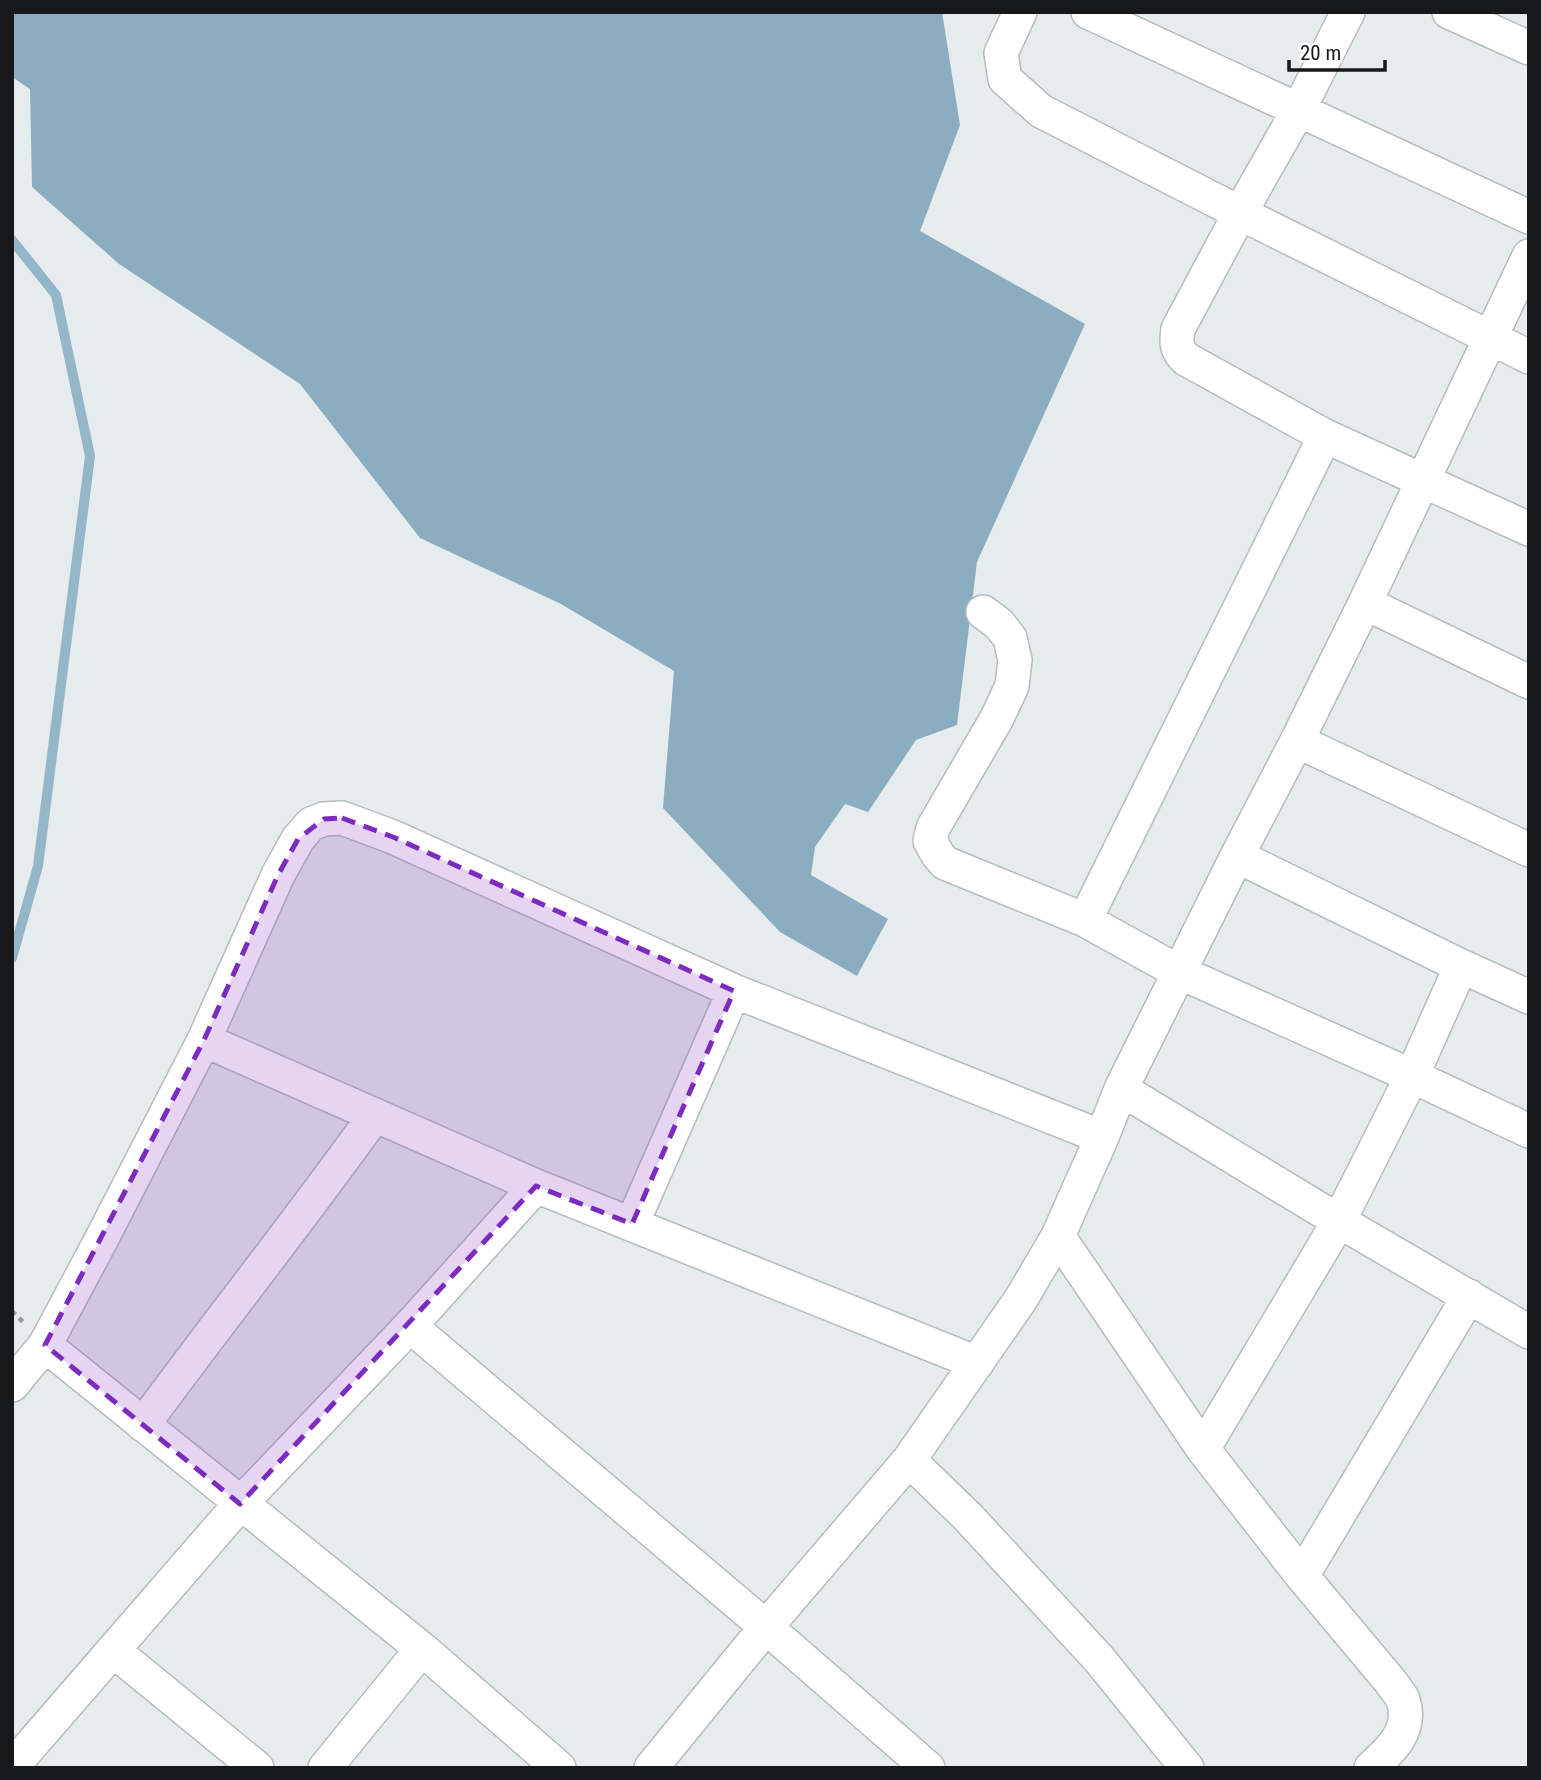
<svg xmlns="http://www.w3.org/2000/svg" width="1541" height="1780" viewBox="0 0 1541 1780" font-family="'Roboto Condensed',sans-serif">
	<rect width="100%" height="100%" fill="#e6ebee"/>
	<path fill="#8cadbf" d="M12,12H942L960,125L920,231L1085,324L977,562L957,725L916,740L868,812L845,804L815,847L811,875L888,919L857,976L780,932L663,808L674,671L561,604L420,538L300,384L119,264L32,187L30,89L12,77Z"/>
	<g fill="none" stroke-linecap="round" stroke-linejoin="round">
		<path stroke="#95b6c8" stroke-width="10" d="M12,240L56,295L90,456L38,866L12,958"/>
		<g stroke="#b6bcbe" stroke-width="36">
			<path id="minor" d="M1020,12L1001,53L1005,79L1041,111L1240,213L1529,357
				M1088,12L1529,217
				M1348,12L1299,109L1240,213L1178,329C1176,342 1176,350 1186,359L1325,436L1529,529
				M1449,12L1529,48
				M1365,603L1529,682
				M983,612L999,624L1010,638L1015,660L1012,686L997,718L933,828L930,841L938,855L945,863L1085,920L1179,972L1412,1076L1529,1131
				M1297,741L1529,850
				M1237,856L1461,966L1529,997
				M1085,920L1325,436
				M204,1040L536,1186L977,1363
				M1121,1089L1339,1221L1529,1332
				M632,1224L734,991
				M1058,1236L1203,1449L1302,1576L1390,1681C1394,1687 1400,1693 1403,1700C1413,1730 1391,1750 1371,1768
				M410,1326L766,1627L928,1768
				M45,1345L422,1649L559,1768
				M12,1385L45,1345L100,1242L204,1040L278,875L298,839L311,824L324,819L342,818L393,837L734,991L1102,1137
				M143,1425C219,1321 300,1220 375,1115
				M1203,1449L1339,1221L1412,1076L1461,966
				M909,1460L968,1517L1099,1659L1187,1768
				M1302,1576L1469,1296
				M114,1651L257,1768
				M12,1767L240,1504L410,1326L536,1186
				M325,1768L422,1649
				M651,1768L766,1627L909,1460L1021,1299L1058,1236L1102,1137L1121,1089L1237,856L1297,741L1365,603L1529,256"/>
		</g>
		<path stroke="#979b9d" stroke-width="4.5" stroke-dasharray="5 5" stroke-linecap="butt" d="M12,1311L23,1322"/>
		<use href="#minor" stroke="#fff" stroke-width="33"/>
	</g>
	<path fill="#7b2cbf" fill-opacity="0.2" stroke="#7b2cbf" stroke-width="5" stroke-dasharray="14 9" stroke-linejoin="round" d="M342,818L393,837L734,991L632,1224L536,1186L240,1504L45,1345L204,1040L278,875L298,839L324,819Z"/>
	<rect width="1541" height="1780" fill="none" stroke="#161819" stroke-width="28"/>
	<path d="M1289 60v10h96v-10" fill="none" stroke="#161819" stroke-width="3.5"/>
	<text x="1300" y="60" font-size="21" fill="#161819" stroke="#ffffff" stroke-width="5" paint-order="stroke">20 m</text>
</svg>
